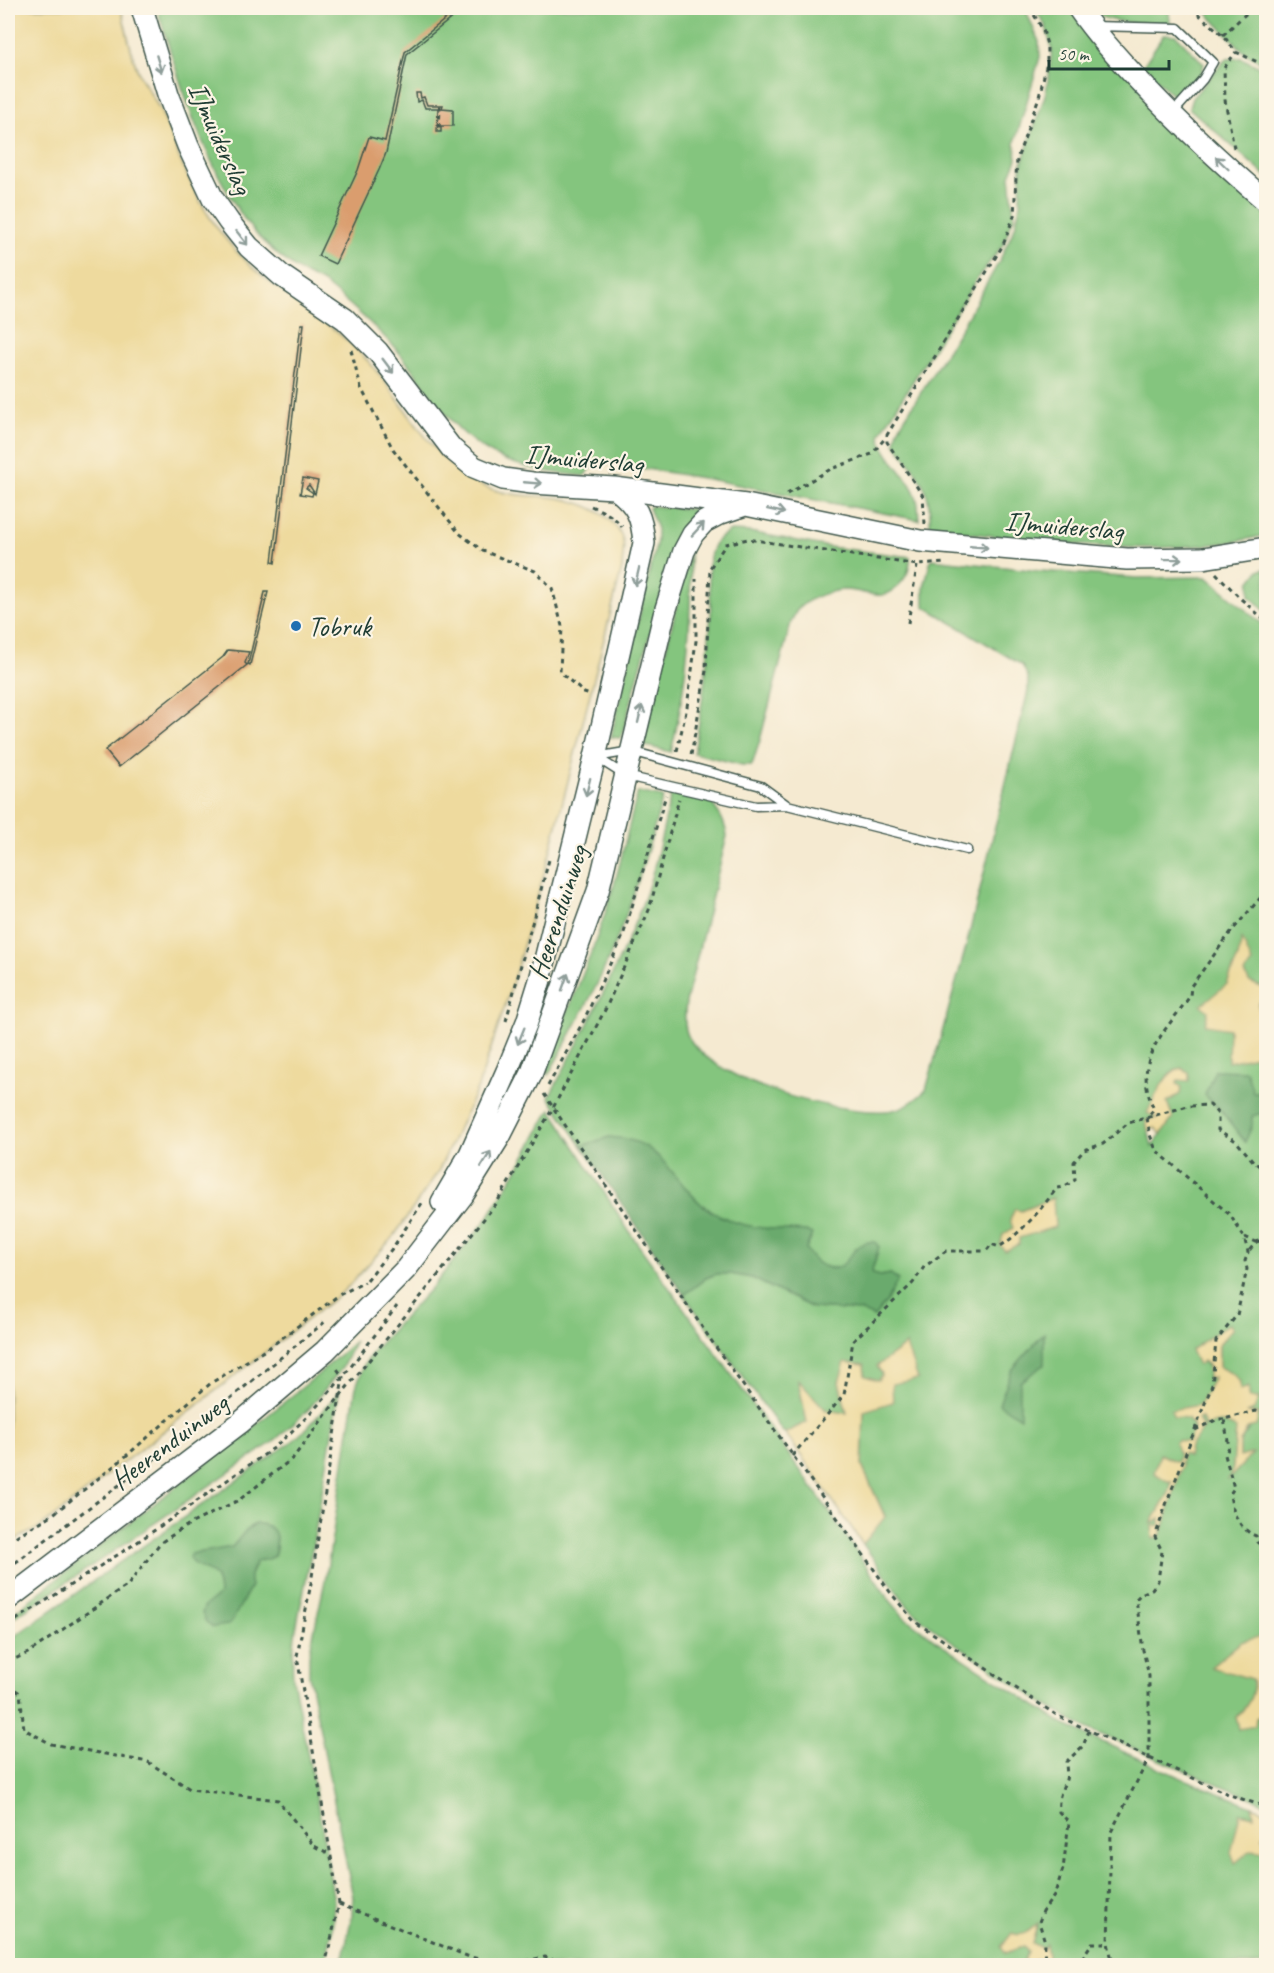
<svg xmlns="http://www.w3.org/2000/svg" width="1274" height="1973" viewBox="0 0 1274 1973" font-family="Caveat,sans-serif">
	<rect width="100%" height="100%" fill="#fcf5e5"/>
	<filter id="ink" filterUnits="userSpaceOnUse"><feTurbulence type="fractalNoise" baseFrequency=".0167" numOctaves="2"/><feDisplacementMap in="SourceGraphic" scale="12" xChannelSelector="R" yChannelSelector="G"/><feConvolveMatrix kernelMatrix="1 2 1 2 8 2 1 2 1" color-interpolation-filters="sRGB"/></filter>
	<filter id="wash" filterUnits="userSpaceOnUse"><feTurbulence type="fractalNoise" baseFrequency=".008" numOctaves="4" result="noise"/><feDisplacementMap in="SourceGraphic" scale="24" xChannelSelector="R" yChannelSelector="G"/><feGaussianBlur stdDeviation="1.35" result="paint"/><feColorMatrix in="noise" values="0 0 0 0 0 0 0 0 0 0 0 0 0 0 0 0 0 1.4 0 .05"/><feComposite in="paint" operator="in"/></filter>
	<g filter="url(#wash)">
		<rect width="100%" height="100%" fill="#f5ead1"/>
		<path fill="#84c57e" stroke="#528159" stroke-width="1.5" fill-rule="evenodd" d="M157,8H1025L1039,42L1040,57L1015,142L1017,159L1010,175L1014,216L1003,245L978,277L880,434C882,457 909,474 916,496C919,503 918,513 919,520L708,479L610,463L593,466L584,476C550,473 513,468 484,449C447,426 425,383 397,350C379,330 345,299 323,283C314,278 304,274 295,268C277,255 256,236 243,217C200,153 179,80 157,8Z
			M1034,8H1070L1211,165L1266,215V535C1162,561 1035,541 930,528C932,487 918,475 895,443L898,429L960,330L999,262L1015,227L1020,206L1021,166L1046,92L1052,51L1046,26Z
			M1122,8H1173L1169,12L1170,23C1146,24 1124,24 1101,17L1099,12H1111Z
			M1202,8H1266V65L1245,53Z
			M1164,34L1176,35L1204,64L1201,74L1176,99L1143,66Z
			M1241,58L1266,70V176L1189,108L1192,98L1226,59Z
			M651,506L700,510L679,538L668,568L622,735L620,738L611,737L657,541V529L649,508Z
			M731,531L750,532L829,547L910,557C910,570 907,577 898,586C882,604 865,590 845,590C831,590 812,597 801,606C796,609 794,616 791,622L760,740L752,765H742L694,753C702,707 708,661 711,615C712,595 705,568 712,550C715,540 722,536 731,531Z
			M690,553C692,620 687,687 671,752L642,745Z
			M931,559L1040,571L1137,578L1207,577L1266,627V989L1249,982L1238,957L1227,984L1229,1029L1266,1061V1240L1261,1244L1266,1243V1623L1265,1620L1262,1636L1212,1667L1252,1679C1256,1694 1247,1707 1236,1717L1239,1729L1262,1715L1266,1719V1804L1150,1756L1082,1726L1043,1703L937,1631L909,1608L863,1544L885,1516L862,1466L864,1411L892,1384L906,1345L877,1366L882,1374L878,1381L865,1377L839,1382L847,1414L826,1410L798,1382L807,1422L785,1433L782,1431L684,1295L706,1278L716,1274H731L752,1278L813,1308L861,1311L874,1317C885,1303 895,1293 891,1274L880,1276L874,1274L872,1270L878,1254C851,1263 824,1282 806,1249L811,1239L739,1224L719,1215L701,1204L645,1146L609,1137L582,1146L549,1097C582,1036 615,974 640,910C655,873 662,833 671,794L710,801C719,813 725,821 727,836L686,1002C685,1013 683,1027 689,1038C717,1084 835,1114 886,1111C902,1110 915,1101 926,1090L967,943L1028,691V677L1022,665L924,606V587ZM1181,1068L1177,1084L1167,1102L1173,1118L1152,1147L1146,1120L1158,1118C1160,1095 1156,1078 1181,1068ZM1053,1198L1018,1238L1003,1235L1013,1228L1020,1211ZM1229,1324L1233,1328L1219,1344V1367L1233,1374L1240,1382L1239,1390L1249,1398L1259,1399L1243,1413L1259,1414L1240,1442V1457L1252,1454L1230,1478L1233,1468L1236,1429C1227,1422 1209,1416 1197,1419L1203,1429L1190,1446L1188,1457L1183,1453L1161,1536L1160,1517L1152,1523L1169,1493L1172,1480L1160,1455L1177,1462C1180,1450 1189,1440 1194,1428L1188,1418L1199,1405L1215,1376L1203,1361L1198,1365L1191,1350Z
			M1266,569V612L1250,596V582L1259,570Z
			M638,792L663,797C646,858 627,921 600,978C584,1011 566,1043 548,1075L544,1064C571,1006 596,946 614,885C623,854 629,823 638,792Z
			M551,1109L632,1236L815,1491L888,1598L904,1617L938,1642L1063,1724L1181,1778L1252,1806L1255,1816L1240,1813L1251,1850L1266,1852V1965H1047L1049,1960L1045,1945L1043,1949L1032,1943L1038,1924L1026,1934L1018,1935L1006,1953L1024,1946L1028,1950L1022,1965L341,1966L352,1916L353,1897L309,1675V1655L326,1576L356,1387L364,1365L374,1350L434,1285L487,1219L521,1163Z
			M355,1341L342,1368L309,1409L273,1442L117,1549L8,1621V1617L262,1420L315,1377Z
			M339,1392C329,1450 320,1508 309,1565C302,1604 290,1640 293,1679L322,1827L334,1902L332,1931L325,1965H8V1641L294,1440L308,1427ZM255,1524L277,1545L274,1556L268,1559L257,1561L248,1579L251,1586L243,1600L205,1606L219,1595C218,1571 208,1568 191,1554L232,1548L247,1529Z"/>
		<path fill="#6baa6d" stroke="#457450" stroke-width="1.5" d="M1215,1070L1246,1071L1253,1092L1266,1091V1112L1252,1116V1126L1245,1142L1222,1112L1205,1095Z
			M609,1137C621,1138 635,1140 645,1146C667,1160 681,1186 700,1203C730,1229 769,1229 806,1231L812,1234L806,1249C810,1256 816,1263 823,1266C850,1279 848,1238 875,1242L879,1247L872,1270L873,1274L880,1276L891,1274L898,1280L886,1302L874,1317L861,1311L813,1308L752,1278L731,1274H716L706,1278L684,1295L582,1146Z
			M1044,1333V1365L1020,1382V1418L999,1404L1012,1370Z
			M255,1524C278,1523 279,1539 274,1556L268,1559L257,1561C251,1570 248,1576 251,1586L232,1621L228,1625L213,1627L206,1622L202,1613L205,1606L219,1595C218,1561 203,1579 189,1557L191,1554L232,1547L247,1529Z"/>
		<path fill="#eeda9e" stroke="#868c69" stroke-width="1.5" d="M8,8H121C126,28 130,49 137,69C143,84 154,97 161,112C171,134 178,158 189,179C204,213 225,242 252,267C289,301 334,323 368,361C407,404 433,468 491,489C513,497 536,495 558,498C582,502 617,515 623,541C625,549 622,560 622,568L548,860L511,988L478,1087L438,1172L394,1236L345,1290L65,1508L39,1528L8,1543Z
			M1242,939L1252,963L1245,973L1249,982L1266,989V993L1258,1005L1266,1025V1061L1260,1055L1228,1062L1229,1029L1205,1025L1208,1011L1201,1005L1227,984L1238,957Z
			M1181,1068L1189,1072V1081L1178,1080L1177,1084L1182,1087L1180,1094L1167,1102L1173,1118L1161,1134L1155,1128L1148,1131L1146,1120L1157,1118L1147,1113C1156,1096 1162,1076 1181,1068Z
			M1053,1198L1055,1227L1019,1238V1244L1005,1251L1000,1245L1003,1235L1013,1228L1010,1220L1015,1209L1021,1211Z
			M1229,1324L1233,1328L1219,1344V1367L1233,1374L1240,1382V1390L1249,1387V1398H1259L1254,1410L1246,1413L1259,1414L1256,1426L1248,1428L1240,1442V1457L1253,1453L1228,1480L1233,1468L1236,1429C1224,1420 1218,1422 1205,1427L1202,1418L1198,1419L1203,1429L1190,1446L1188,1457L1183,1453L1180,1463L1182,1465L1161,1536L1153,1539L1152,1526L1160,1525V1518L1151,1524L1169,1493L1172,1481H1167L1154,1473L1160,1454L1177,1462L1179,1454L1175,1443L1178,1440L1188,1442L1194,1428L1188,1418L1174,1417L1171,1410L1199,1405L1214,1377L1208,1378V1365L1203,1361L1198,1365L1191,1350Z
			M906,1345L918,1379L892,1384L893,1402L864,1411L862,1466L885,1517L863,1544L785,1433L807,1422L798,1380L826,1410L847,1413L839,1382L845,1362L864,1365L865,1376L878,1380L882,1374L877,1366Z
			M1265,1619L1266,1659L1260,1665L1266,1673V1719L1262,1715L1256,1718L1255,1726L1239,1729L1236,1717C1247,1707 1256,1694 1252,1679L1211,1667L1241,1642L1262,1636Z
			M1252,1806L1266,1812V1830L1262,1837L1266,1845V1852L1251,1850L1235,1863L1231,1853L1240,1813L1254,1816Z
			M1038,1923L1032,1943L1043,1949L1046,1944L1049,1961L1047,1965H1038L1036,1960L1028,1965H1022L1028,1951L1024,1946L1006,1953L1001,1947L1012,1933C1023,1938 1030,1930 1038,1923Z"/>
		<g id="blocks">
			<path fill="#da9d6e" d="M459,8H464L407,54L386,153L379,170L335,264L318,256L358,170L369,137L385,141L405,52Z
				M416,93H420L421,98L424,97L427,105H443L442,108L453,109V126H441V132H437L438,108H425L422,100L417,102Z
				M301,324H304L275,563L272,562Z
				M303,478L318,481L315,494L309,485L306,488L313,493L312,496L300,494Z
				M265,592H268L250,665L248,664Z
				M228,650L249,652L245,663L247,665L119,767L105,750L223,657Z"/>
		</g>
	</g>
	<g filter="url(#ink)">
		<use href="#blocks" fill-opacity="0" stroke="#3f574c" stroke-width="1.5"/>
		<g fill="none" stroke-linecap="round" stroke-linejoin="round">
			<g stroke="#3f574c" stroke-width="11">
				<path id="service" d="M1093,26L1178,28L1213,62L1203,79L1172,114
					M596,757L626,776L756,806L787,805L967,850
					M596,757L631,751L761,786L787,805"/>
			</g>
			<g stroke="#3f574c" stroke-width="24">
				<path id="tertiary" d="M142,8L168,94L188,146L213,199L229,222L249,247L282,276L345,319L378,352L452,449L474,467L503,479L532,483L614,488L746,505L920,541L1127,559L1203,558L1266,548
					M1078,8C1098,37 1121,62 1146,88C1184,128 1224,165 1266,201
					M442,1202L470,1154L507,1071L527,1022L540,980L595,757L644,543C642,517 637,504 614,488
					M8,1599L240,1423L325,1351L406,1269L463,1195L500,1136L531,1075L598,891L664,615L684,551L693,534L704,522L721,513L742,506"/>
			</g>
			<path stroke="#3f574c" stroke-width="3" stroke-dasharray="4.5 4.5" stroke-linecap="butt" d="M1191,8L1223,35L1236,52L1266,66
				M1223,35L1252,8
				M438,107H440L439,132
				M1234,148L1225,100L1224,68L1236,52
				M351,350L361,388L393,449L459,533L483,551L535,571L552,588L562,626L560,672L584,693L591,695
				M787,494L831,469L872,454L886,437
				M591,506C602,511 615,516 622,527
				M925,524L923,496L887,442V435L1003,245L1014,216L1017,159L1039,97L1047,63V45L1043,30L1030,8
				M1216,573L1241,599L1266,621
				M908,623L917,566
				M677,751L687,707L696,641V579
				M691,755L706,671L710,568L726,544L748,539L917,565L946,563
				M506,1021L550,856
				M548,1086L583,1022L623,936L666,795
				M544,1094L715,1346L890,1592L914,1621L1058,1716L1230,1795L1266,1807
				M1245,1237L1256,1242L1248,1252
				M1256,1242L1266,1239
				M367,1280L394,1246L424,1200
				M1266,1410L1260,1412L1256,1411L1224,1419L1229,1447L1225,1455L1234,1488L1230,1494C1232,1511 1238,1529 1256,1536L1257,1542L1266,1549
				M1195,1430L1218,1419H1224
				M792,1456L844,1395L853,1341L913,1283L924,1267L946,1251H983L988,1249L991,1244L999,1247C1023,1232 1040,1210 1057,1188L1063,1187L1075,1180L1074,1162L1084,1150L1103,1144L1128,1123L1188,1106L1210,1105L1218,1114V1130L1236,1141L1254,1162L1266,1171
				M8,1541L52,1515L119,1462L211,1383L270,1347L339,1295L365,1282
				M8,1568L169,1448L326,1321
				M8,1625L133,1545L274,1448L310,1414L343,1377L397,1306
				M8,1662L28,1653L128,1585L160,1543L188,1525L239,1500L293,1458L340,1396L496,1204L553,1108L606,1008L649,910L679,799
				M8,1685L20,1693L24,1729L51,1744L148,1762L190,1789L278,1800L314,1846L330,1854
				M339,1904L467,1956L505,1965L545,1957L574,1966
				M325,1966L339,1904L297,1656L311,1583L343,1377L335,1366
				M1044,1966L1045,1942L1039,1922L1043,1911L1054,1896L1063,1869L1069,1822L1059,1812C1058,1800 1060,1793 1065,1782C1068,1777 1066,1768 1066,1762L1083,1746L1089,1731
				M1077,1966L1092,1943H1108
				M1111,1966L1112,1960L1108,1943L1111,1832L1149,1758V1676L1143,1650L1136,1599L1141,1594L1152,1589L1158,1581L1162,1551L1155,1537L1167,1502L1212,1385L1216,1341L1237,1315L1247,1269L1245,1261L1248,1252L1244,1237L1230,1215L1156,1150L1150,1135L1147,1118L1154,1109C1131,1060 1163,1035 1190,996L1191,986L1231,932L1262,896L1266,895"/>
			<use href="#service" stroke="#fff" stroke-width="8"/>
			<use href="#tertiary" stroke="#fff" stroke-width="21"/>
		</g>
		<defs><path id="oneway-shaft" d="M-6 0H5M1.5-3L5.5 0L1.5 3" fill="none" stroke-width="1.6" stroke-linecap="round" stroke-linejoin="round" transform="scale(1.5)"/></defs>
		<g stroke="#8f9e9a">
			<use href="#oneway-shaft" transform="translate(159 64) rotate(73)"/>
			<use href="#oneway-shaft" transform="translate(1222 163) rotate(-136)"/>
			<use href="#oneway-shaft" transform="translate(242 238) rotate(52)"/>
			<use href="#oneway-shaft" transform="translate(388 366) rotate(53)"/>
			<use href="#oneway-shaft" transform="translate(533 483) rotate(5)"/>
			<use href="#oneway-shaft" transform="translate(776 511) rotate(12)"/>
			<use href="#oneway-shaft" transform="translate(698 529) rotate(-47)"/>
			<use href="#oneway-shaft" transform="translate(979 547) rotate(5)"/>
			<use href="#oneway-shaft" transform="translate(1173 559) rotate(-1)"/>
			<use href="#oneway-shaft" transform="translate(637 577) rotate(103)"/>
			<use href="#oneway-shaft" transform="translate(640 714) rotate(-77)"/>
			<use href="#oneway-shaft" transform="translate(588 787) rotate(104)"/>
			<use href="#oneway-shaft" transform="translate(565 982) rotate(-70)"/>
			<use href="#oneway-shaft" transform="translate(521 1036) rotate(112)"/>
			<use href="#oneway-shaft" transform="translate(486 1159) rotate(-58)"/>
		</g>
	</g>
	<circle fill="#1f6fb2" stroke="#fcf5e5" stroke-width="2" cx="296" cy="626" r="6"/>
	<g text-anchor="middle" stroke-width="4.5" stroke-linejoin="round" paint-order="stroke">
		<g font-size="28" fill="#1f3d34" stroke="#fcf5e5">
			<text transform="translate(221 138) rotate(66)" y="10">IJmuiderslag</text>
			<text transform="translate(584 458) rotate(5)" y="10">IJmuiderslag</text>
			<text transform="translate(1064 525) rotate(5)" y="10">IJmuiderslag</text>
			<text transform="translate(557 912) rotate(-72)" y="10">Heerenduinweg</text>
			<text transform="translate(169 1441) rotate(-37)" y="10">Heerenduinweg</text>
		</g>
		<g font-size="28" fill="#1f3d34" stroke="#fcf5e5" text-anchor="start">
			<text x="308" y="636">Tobruk</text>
		</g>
	</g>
	<rect width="1274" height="1973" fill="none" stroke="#fcf5e5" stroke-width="30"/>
	<path d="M1049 60v9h120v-9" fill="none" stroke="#1f3d34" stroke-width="3"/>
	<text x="1058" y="60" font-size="18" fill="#1f3d34" stroke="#fcf5e5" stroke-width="4.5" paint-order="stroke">50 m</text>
</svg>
